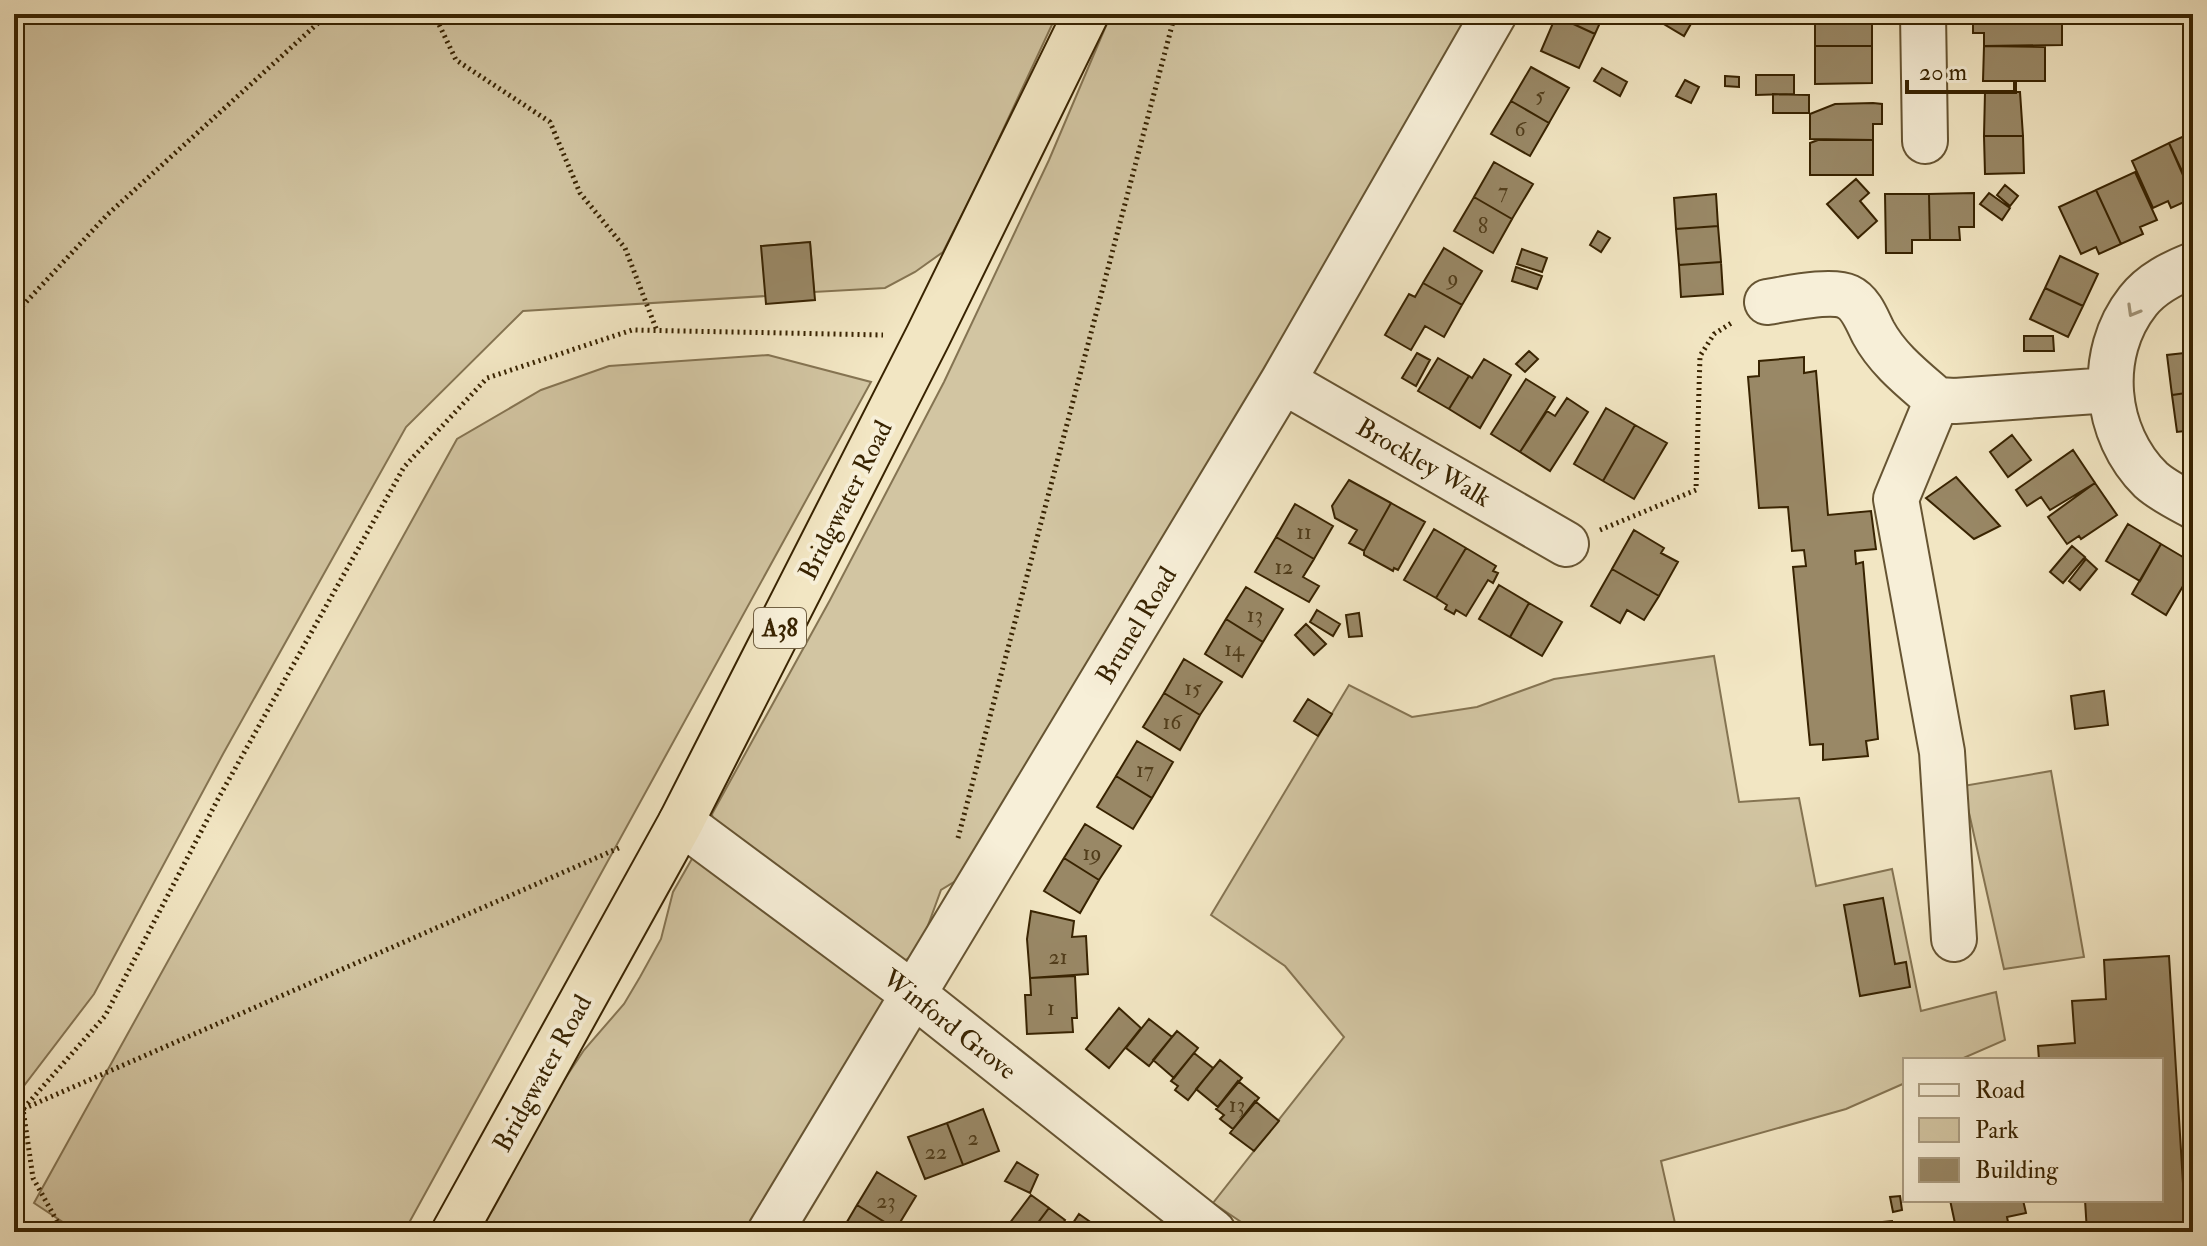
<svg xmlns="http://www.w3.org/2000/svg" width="2207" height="1246" viewBox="0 0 2207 1246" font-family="'IM FELL Double Pica',serif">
	<rect width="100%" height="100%" fill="#f2e6c3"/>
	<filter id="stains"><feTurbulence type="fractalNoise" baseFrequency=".0025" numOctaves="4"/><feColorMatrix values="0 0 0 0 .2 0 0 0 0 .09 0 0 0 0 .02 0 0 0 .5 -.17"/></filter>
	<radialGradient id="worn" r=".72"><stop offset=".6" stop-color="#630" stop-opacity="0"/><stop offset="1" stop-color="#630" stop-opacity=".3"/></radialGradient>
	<path fill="#d2c5a2" stroke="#857452" stroke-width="2" d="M14,14H1057L981,177L943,252L915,272L885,288L814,292L810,242L762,246L766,296L523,311L406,427L223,754L94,994L23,1087L14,1093Z
		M1111,14H1477L967,874L941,890L923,939L910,957L900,964L713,821L712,814L830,600L944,382L1049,160Z
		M768,355L871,382L404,1232H78L34,1203L457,439L541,390L609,366Z
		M1714,656L1739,802L1799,798L1816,886L1892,869L1921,1011L1996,992L2005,1040L1959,1060H1905V1083L1846,1109L1661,1161L1677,1232H1256L1213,1203L1344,1037L1285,966L1211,915L1349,685L1412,717L1477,707L1554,679Z
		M2051,771L2084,957L2004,969L1963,786Z
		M693,857L889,1002L755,1232H475L537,1121L584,1050L624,1004L640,977L661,939L673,892Z"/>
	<path fill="#986" stroke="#382301" stroke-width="2" d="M1557,14H1604L1595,34L1556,16Z
		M1647,14H1680L1692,22L1684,36Z
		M1832,14H1872V46H1815V20L1833,19Z
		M1973,14H2022V24H2062V45L1984,46V33H1973Z
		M1556,16L1595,34L1579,68L1541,51Z
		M1815,46H1872V83L1815,84Z
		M1984,46L2045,47V81H1983Z
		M1531,67L1569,88L1549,123L1511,101Z
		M1602,68L1627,82L1620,96L1594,81Z
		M1756,75H1794V94L1756,95Z
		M1725,76L1739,77V87L1725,86Z
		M1685,80L1699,87L1691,103L1676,96Z
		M1985,92H2020L2023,136H1984Z
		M1773,94L1809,95V113H1773Z
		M1511,101L1549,123L1530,156L1491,134Z
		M1873,103L1882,104V124H1873V140L1810,139V114L1835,104Z
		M2193,132V195L2169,143Z
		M1984,136H2023L2024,173L1985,174Z
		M1818,140H1873V175H1810V143Z
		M2169,143L2193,198L2171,208L2168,201L2153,208L2132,161Z
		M1494,162L1533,184L1512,219L1474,197Z
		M2135,172L2157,220L2140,227L2143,234L2121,244L2096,190Z
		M1856,179L1869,193L1860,201L1877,221L1858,238L1827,204Z
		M2005,185L2018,196L2010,206L1997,195Z
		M2096,190L2121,244L2099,254L2096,247L2081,254L2059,207Z
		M1974,193V227H1959L1960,240H1930L1929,194Z
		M1989,193L2010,208L2002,220L1980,204Z
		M1716,194L1718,226L1676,229L1674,198Z
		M1885,194H1929L1930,240H1912V253H1886Z
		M1474,197L1512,219L1493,253L1454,231Z
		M1718,226L1721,262L1679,265L1676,229Z
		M1598,231L1610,238L1601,252L1590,245Z
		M810,242L815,300L766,304L761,246Z
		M1444,248L1482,271L1462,305L1423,283Z
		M1522,249L1547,258L1542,272L1517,264Z
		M2060,256L2098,274L2083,306L2045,288Z
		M1721,262L1723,294L1681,297L1679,265Z
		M1516,267L1542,276L1537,289L1512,281Z
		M1423,283L1462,305L1444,337L1425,326L1411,350L1385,335L1409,294L1415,297Z
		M2045,288L2083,306L2068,337L2030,319Z
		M2024,336H2053L2054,351H2024Z
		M1529,351L1538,359L1525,372L1516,364Z
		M2193,352V392L2172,395L2167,355Z
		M1417,353L1430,360L1416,386L1402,378Z
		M1804,357V373L1816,371L1828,515L1871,511L1876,549L1855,551L1856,564L1863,562L1878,739L1866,741L1868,756L1823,760V744L1810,745L1793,567L1806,566L1804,550L1792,551L1788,507L1759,508L1748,377L1759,376V361Z
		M1438,358L1469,376L1449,409L1418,391Z
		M1484,359L1511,375L1480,428L1449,409L1469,376L1472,378Z
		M1526,379L1555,397L1520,452L1491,434Z
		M2193,392V430L2177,432L2172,395Z
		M1567,398L1588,412L1550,471L1520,452L1547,411L1555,416Z
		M1606,408L1635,425L1603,481L1574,464Z
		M1635,425L1667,443L1634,499L1603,481Z
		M2012,435L2031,460L2008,477L1990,452Z
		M2073,450L2095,483L2050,510L2041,497L2027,506L2016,490Z
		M1956,477L2000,526L1974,539L1926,498Z
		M1349,480L1391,503L1364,551L1349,543L1357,530L1335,518L1332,506Z
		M2095,483L2117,515L2081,539L2079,536L2067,544L2048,517Z
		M1391,503L1425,522L1398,570L1394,568L1393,571L1364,555V551Z
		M1295,504L1333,526L1314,559L1276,537Z
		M2128,524L2161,544L2140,581L2106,561Z
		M1434,529L1466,548L1436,598L1404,580Z
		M1634,530L1664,548L1661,553L1678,562L1659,596L1612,569Z
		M1276,537L1314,559L1303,577L1319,586L1309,602L1255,572Z
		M2161,544L2193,563V569L2166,615L2132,594Z
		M2072,546L2085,557L2063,583L2050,572Z
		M1466,548L1496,566L1493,571L1498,573L1493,583L1488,580L1466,616L1456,610L1454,614L1445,609L1447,605L1436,598Z
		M2086,559L2097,569L2080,590L2069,581Z
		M1612,569L1659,596L1644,620L1627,610L1620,623L1591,606Z
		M1499,585L1529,603L1510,637L1479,619Z
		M1246,587L1283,609L1263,642L1226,619Z
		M1529,603L1562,622L1542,656L1510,637Z
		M1317,610L1340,624L1333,636L1310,622Z
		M1359,613L1362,636L1349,637L1346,615Z
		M1226,619L1263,642L1242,677L1205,654Z
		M1306,624L1326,644L1314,655L1295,635Z
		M1184,659L1222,682L1200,715L1164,693Z
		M2104,691L2108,725L2075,729L2071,696Z
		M1164,693L1200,715L1180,750L1143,727Z
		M1308,699L1332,714L1318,736L1294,721Z
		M1137,741L1173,762L1152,798L1116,776Z
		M1116,776L1152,798L1133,829L1097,807Z
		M1085,824L1121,846L1099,880L1064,858Z
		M1064,858L1099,880L1080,913L1044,891Z
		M1883,898L1895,964L1906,962L1910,987L1860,996L1844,905Z
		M1031,911L1074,921L1072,937L1086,936L1088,974L1030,978L1027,939Z
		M2169,956L2186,1232H2087L2085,1200H2161V1060H2039L2038,1046L2075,1043L2072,1001L2106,999L2104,960Z
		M1075,976L1077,1018H1072L1073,1032L1027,1034L1025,995H1031L1030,978Z
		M1119,1008L1141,1028L1109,1068L1086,1049Z
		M1149,1019L1172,1037L1149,1066L1126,1048Z
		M1177,1031L1198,1048L1174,1078L1153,1060Z
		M1194,1053L1213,1068L1188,1100L1175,1090L1178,1086L1171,1081Z
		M1220,1060L1242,1078L1218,1107L1196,1089Z
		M1238,1081L1259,1098L1233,1129L1220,1119L1224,1115L1216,1109Z
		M1255,1101L1279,1121L1254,1151L1230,1133Z
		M983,1109L999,1151L963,1165L947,1123Z
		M947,1123L963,1165L925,1179L908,1137Z
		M1017,1162L1038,1175L1030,1193L1005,1181Z
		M877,1172L916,1196L896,1229L857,1205Z
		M1031,1195L1049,1208L1031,1232H1003Z
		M1900,1196L1902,1210L1893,1212L1890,1197Z
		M1950,1200H2023L2026,1213L2007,1217L2010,1232H1963L1962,1227L1956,1228Z
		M857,1205L896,1229L894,1232H841Z
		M1049,1208L1065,1220L1057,1232H1031Z
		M1079,1214L1099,1228L1096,1232H1067Z
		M1892,1221L1893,1232H1852L1851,1225Z"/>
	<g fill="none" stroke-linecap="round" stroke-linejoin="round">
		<g stroke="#665432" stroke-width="48">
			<path id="minor" d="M1923,14L1925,141
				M2193,265C2173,273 2152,283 2138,301C2096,354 2104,434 2151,480C2162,490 2180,499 2193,506
				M1767,302C1787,299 1831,289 1848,297C1861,303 1867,320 1873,332C1888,360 1913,379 1937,400
				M1283,381L1566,544
				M681,822L913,994L1213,1232
				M1954,939L1942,752L1896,499L1937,400L1955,401L2110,390
				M770,1232L1283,381L1494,14"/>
		</g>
		<g stroke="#382301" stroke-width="48">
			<path id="highway" d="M454,1232L681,822L928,336L1086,14"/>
		</g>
		<path stroke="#382301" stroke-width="5" stroke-dasharray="2 4" stroke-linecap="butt" d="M434,14L456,60L550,122L580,193L625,248L657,331
			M14,315L107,215L328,14
			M1600,530L1696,490L1700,356L1714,334L1733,322
			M958,838L1175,14
			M14,1115L23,1109L105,1016L218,799L404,467L487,378L632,330L883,335
			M63,1232L33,1178L23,1109L621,847"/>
		<use href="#minor" stroke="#f7efd8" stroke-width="44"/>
		<use href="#highway" stroke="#f2e6c3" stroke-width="44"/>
	</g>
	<defs><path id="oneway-chevron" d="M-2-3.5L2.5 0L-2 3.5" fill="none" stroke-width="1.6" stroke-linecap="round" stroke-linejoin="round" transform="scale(2)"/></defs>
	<use stroke="#a19377" href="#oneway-chevron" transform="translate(2133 311) rotate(120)"/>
	<g text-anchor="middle" stroke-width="8" stroke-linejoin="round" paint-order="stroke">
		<g font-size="22" fill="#503c1a">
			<text x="1540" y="102">5</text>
			<text x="1520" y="136">6</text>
			<text x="1503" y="198">7</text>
			<text x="1483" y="233">8</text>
			<text x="1453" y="285">9</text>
			<text x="1304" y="539">11</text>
			<text x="1284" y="574">12</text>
			<text x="1255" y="622">13</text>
			<text x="1234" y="656">14</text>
			<text x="1193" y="695">15</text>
			<text x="1172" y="729">16</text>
			<text x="1145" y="777">17</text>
			<text x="1092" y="860">19</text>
			<text x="1058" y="964">21</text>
			<text x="1051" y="1015">1</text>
			<text x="1237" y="1112">13</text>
			<text x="973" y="1145">2</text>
			<text x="936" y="1159">22</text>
			<text x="886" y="1208">23</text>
		</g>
		<rect fill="#f7efd8" stroke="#716042" stroke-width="2" x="754" y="608" width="52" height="40" rx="6"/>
		<g font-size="24" font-weight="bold" fill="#382301">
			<text x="780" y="636">A38</text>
		</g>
		<g font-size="26" fill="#382301" stroke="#f7efd8">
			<text transform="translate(1424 462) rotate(30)" y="9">Brockley Walk</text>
			<text transform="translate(845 500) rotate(-63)" y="9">Bridgwater Road</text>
			<text transform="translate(1136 625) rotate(-59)" y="9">Brunel Road</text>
			<text transform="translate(950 1024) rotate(38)" y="9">Winford Grove</text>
			<text transform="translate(542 1073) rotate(-61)" y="9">Bridgwater Road</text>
		</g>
	</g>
	<rect width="2207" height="1246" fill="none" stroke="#f2e6c3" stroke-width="48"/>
	<rect x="16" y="16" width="2175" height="1214" fill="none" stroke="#382301" stroke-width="4"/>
	<rect x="24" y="24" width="2159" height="1198" fill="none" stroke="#382301" stroke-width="2"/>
	<rect x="1903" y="1058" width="260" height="144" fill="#f7efd8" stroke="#ab9d82" stroke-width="2"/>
	<rect x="1919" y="1084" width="40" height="12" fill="#f7efd8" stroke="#ab9d82" stroke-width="2"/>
	<text x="1975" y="1098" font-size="24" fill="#382301">Road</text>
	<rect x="1919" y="1118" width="40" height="24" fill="#d2c5a2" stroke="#ab9d82" stroke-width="2"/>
	<text x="1975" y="1138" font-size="24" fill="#382301">Park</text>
	<rect x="1919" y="1158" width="40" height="24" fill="#998866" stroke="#ab9d82" stroke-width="2"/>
	<text x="1975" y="1178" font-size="24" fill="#382301">Building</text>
	<path d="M1907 80v12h108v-12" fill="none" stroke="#382301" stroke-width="4"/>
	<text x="1919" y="80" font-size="24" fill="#382301" stroke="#f7efd8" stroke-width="6" paint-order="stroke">20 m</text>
	<rect width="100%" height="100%" filter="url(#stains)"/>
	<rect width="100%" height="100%" fill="url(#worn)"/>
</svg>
